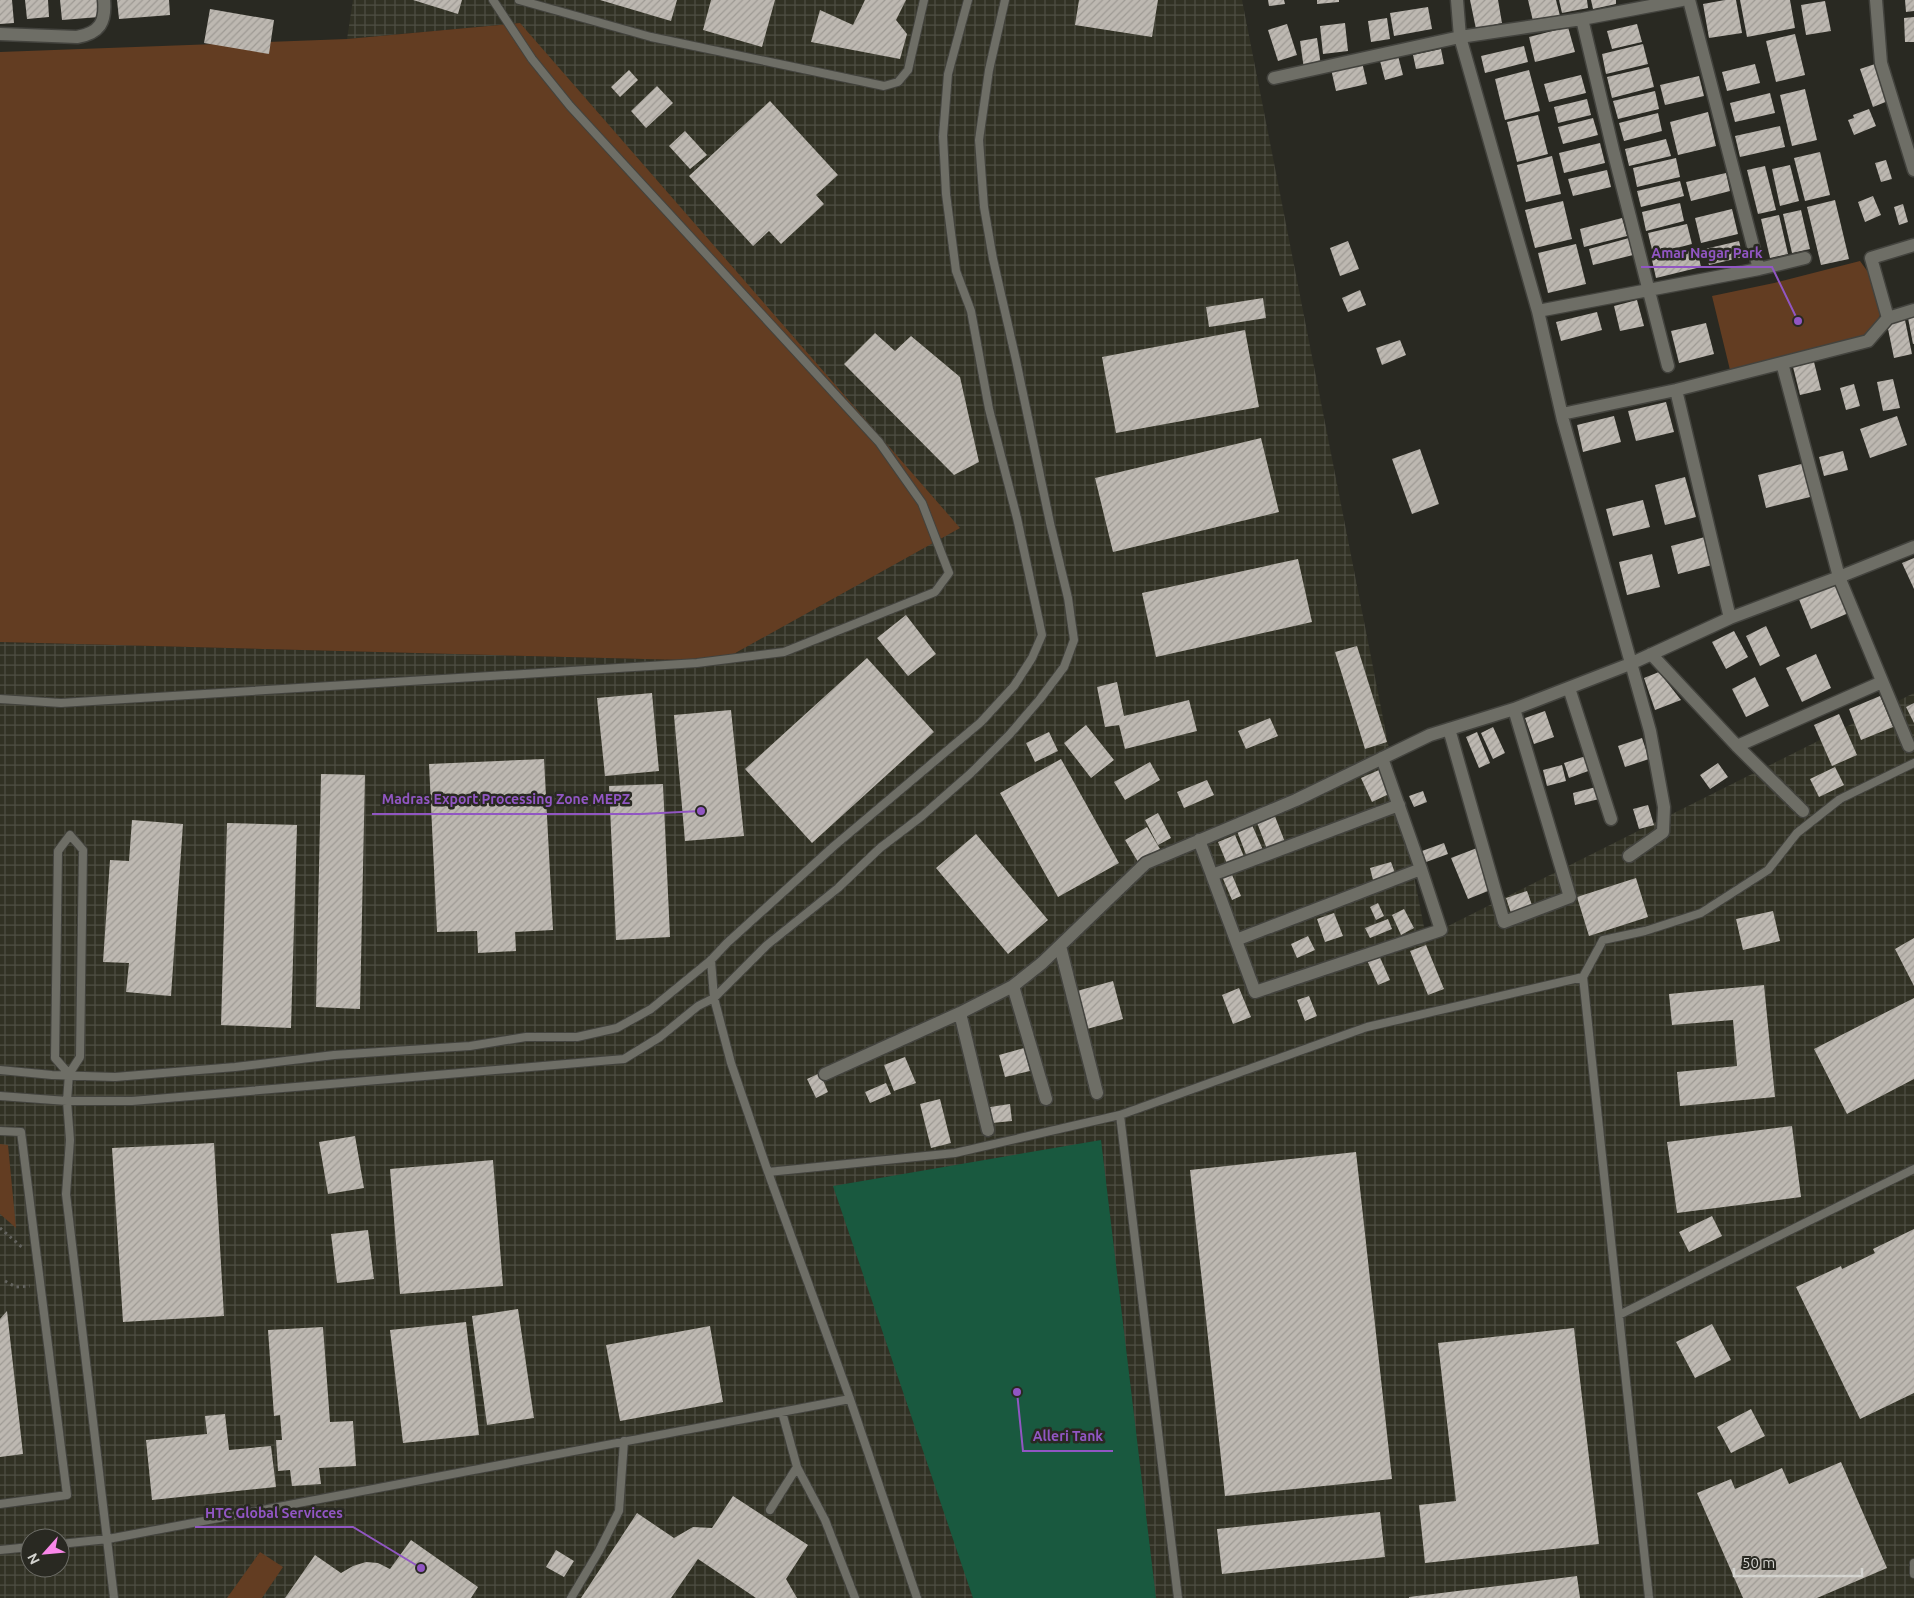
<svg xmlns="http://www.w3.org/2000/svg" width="1914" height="1598" viewBox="0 0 1914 1598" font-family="Ubuntu,sans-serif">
	<defs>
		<pattern id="industrial-grid" width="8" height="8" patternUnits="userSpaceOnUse" patternTransform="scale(1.25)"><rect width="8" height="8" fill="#313124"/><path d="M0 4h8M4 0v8" fill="none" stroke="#4e4e43"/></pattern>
		<pattern id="building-hatch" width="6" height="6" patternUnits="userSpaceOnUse" patternTransform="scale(1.25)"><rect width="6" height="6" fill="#bdb8b1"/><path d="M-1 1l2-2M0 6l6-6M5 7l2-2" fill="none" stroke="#9e9a94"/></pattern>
	</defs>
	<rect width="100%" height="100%" fill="#292922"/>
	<path fill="url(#industrial-grid)" fill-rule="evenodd" d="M353,0H1242L1426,937L1914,693V1598H0V642L721,661L520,23L347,39ZM30,1538H60V1568H30Z"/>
	<path fill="#633d22" d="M520,23L960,528L721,661L0,642V52L347,39Z
		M1860,261L1876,283L1883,309L1871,334L1730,370L1712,296L1774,283Z
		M0,1144L8,1145L16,1228L0,1214Z
		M260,1552L283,1567L262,1598H227Z"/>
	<path fill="#19593f" d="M1101,1140L1156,1598H973L833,1186Z"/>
	<path fill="url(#building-hatch)" d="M0,0H12L14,23L0,24Z
		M25,0H48L49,17L27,19Z
		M60,0H97L99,17L62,20Z
		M117,0H169L170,15L119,19Z
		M413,0H462L458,14Z
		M600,0H677L671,21Z
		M711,0H775L762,47L703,30Z
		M865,0H906L896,20L907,34L900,59L811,42L820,10L853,25Z
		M1079,0H1158L1152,37L1075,25Z
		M1268,0H1284L1285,4L1269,6Z
		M1317,0H1339V2L1317,4Z
		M1470,0H1498L1502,23L1476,29Z
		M1528,0H1556L1560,16L1533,21Z
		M1559,0H1587L1588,8L1562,13Z
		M1591,0H1616V4L1593,9Z
		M1725,0H1736L1742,33L1709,38L1703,4Z
		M1740,0H1790L1795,28L1747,37Z
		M1905,0H1914V11L1906,12Z
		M1825,1L1831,31L1806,35L1801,5Z
		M1428,7L1432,29L1394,36L1390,13Z
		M210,9L274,20L269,54L204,43Z
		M1914,17V42H1905L1904,18Z
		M1387,18L1390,39L1371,42L1368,21Z
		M1345,23L1348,51L1323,54L1320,26Z
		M1287,24L1297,55L1278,61L1268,30Z
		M1637,24L1642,42L1612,49L1607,31Z
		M1568,27L1575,52L1535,62L1529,37Z
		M1795,34L1805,75L1776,82L1766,41Z
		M1317,38L1321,66L1304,69L1300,41Z
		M1643,44L1648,64L1606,74L1602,54Z
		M1524,46L1528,62L1485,73L1481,56Z
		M1441,49L1444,64L1416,69L1413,55Z
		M1397,52L1403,75L1385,80L1379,57Z
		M1362,62L1367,84L1336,91L1331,69Z
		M1755,64L1760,83L1727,91L1722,72Z
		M1875,64L1888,101L1873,107L1860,69Z
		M1649,67L1654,87L1612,98L1607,77Z
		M629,70L638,80L620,97L611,87Z
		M1529,70L1540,111L1505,120L1495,79Z
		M1581,75L1586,93L1549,102L1544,84Z
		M1699,76L1704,96L1665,105L1660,85Z
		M657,86L673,103L646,128L631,111Z
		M1805,89L1817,140L1792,146L1780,95Z
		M1655,91L1659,109L1618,119L1613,101Z
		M1770,93L1775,113L1735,122L1730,103Z
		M1587,99L1591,115L1558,123L1554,107Z
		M770,101L838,175L816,195L824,204L781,244L769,231L753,246L689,176Z
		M1869,109L1876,126L1854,135L1848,120L1854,118L1853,115Z
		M1708,112L1716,146L1678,155L1670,122Z
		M1658,113L1662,131L1624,141L1619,123Z
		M1538,115L1548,154L1517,162L1507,122Z
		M1593,118L1598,135L1563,144L1558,127Z
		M1780,126L1785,147L1740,157L1735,136Z
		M685,131L707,155L690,169L669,146Z
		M1666,139L1671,156L1629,166L1625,149Z
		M1600,143L1605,163L1564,173L1559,153Z
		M1820,152L1830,195L1805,201L1794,158Z
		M1552,156L1561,194L1526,202L1517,165Z
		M1676,158L1680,177L1637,187L1633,168Z
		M1886,160L1892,179L1881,182L1875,163Z
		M1790,165L1799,201L1780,206L1772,169Z
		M1765,166L1776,210L1758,214L1747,170Z
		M1607,170L1611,187L1573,196L1568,179Z
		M1726,173L1730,191L1691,201L1686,182Z
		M1680,181L1684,196L1641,207L1637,191Z
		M1873,196L1881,215L1865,222L1858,202Z
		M1835,200L1849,259L1821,265L1807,207Z
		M1563,201L1572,239L1535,248L1525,210Z
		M1680,203L1684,221L1646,231L1642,212Z
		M1903,204L1908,222L1899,225L1894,207Z
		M1732,209L1738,234L1701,243L1695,218Z
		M1801,210L1810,249L1792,253L1783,214Z
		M1779,215L1788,254L1770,258L1761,219Z
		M1622,218L1627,236L1584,247L1580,229Z
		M1687,224L1692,244L1653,254L1648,233Z
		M1629,238L1633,255L1593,265L1589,249Z
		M1348,241L1359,269L1340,276L1330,248Z
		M1739,241L1743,257L1709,265L1705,249Z
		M1576,244L1586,284L1548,293L1538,253Z
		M1697,249L1701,267L1656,278L1652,260Z
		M1360,290L1366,305L1348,312L1342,298Z
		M1263,298L1266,318L1209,327L1206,307Z
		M1637,300L1644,326L1620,331L1614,306Z
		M1597,312L1602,330L1561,341L1556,322Z
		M1914,316V344H1913L1908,318Z
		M1905,320L1912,354L1894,358L1887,324Z
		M1706,323L1714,354L1679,363L1671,331Z
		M1245,330L1259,407L1116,433L1102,357Z
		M875,333L895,351L911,336L960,377L979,462L954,475L844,364Z
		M1400,340L1406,355L1382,365L1376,348Z
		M1814,362L1821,390L1800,395L1793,367Z
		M1893,379L1900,408L1883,411L1877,382Z
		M1854,384L1860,406L1846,410L1840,388Z
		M1666,402L1674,432L1636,441L1628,411Z
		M1614,416L1621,442L1583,452L1577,425Z
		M1897,416L1907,445L1870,458L1860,429Z
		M1261,438L1279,512L1113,552L1095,478Z
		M1420,449L1439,504L1412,514L1392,459Z
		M1843,451L1848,470L1824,476L1819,457Z
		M1805,463L1814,496L1766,508L1758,475Z
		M1685,477L1696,517L1665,525L1655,485Z
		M1643,500L1650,527L1613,536L1606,509Z
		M1705,537L1712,565L1678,574L1671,546Z
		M1652,554L1660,587L1627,595L1619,562Z
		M1914,558V589L1902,563Z
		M1298,559L1312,622L1156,657L1142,593Z
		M1837,580L1851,612L1811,629L1798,597Z
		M906,615L936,654L908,676L877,638Z
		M1766,626L1780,656L1760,666L1746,636Z
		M1734,631L1748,657L1726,669L1712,642Z
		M1357,646L1387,742L1365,749L1335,652Z
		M1816,654L1831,688L1802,702L1786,668Z
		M867,658L934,732L812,843L745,769Z
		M1659,672L1681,700L1655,710L1644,678Z
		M1755,677L1769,706L1746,717L1732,689Z
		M1117,682L1124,716L1189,700L1197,731L1125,749L1119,725L1105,727L1097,687Z
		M652,693L659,771L605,776L597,698Z
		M1880,696L1893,727L1861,740L1849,709Z
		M1914,703V723L1906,707Z
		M731,710L744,836L685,841L674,715Z
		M1545,711L1554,737L1534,744L1525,718Z
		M1839,714L1857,755L1832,766L1814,725Z
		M1270,718L1278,736L1246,749L1238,731Z
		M1086,725L1114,760L1091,778L1064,743Z
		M1493,727L1505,753L1493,759L1481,733Z
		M1049,732L1058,751L1035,762L1026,743Z
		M1477,732L1490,763L1479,768L1466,737Z
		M1642,738L1649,759L1625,767L1618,746Z
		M1586,756L1591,770L1569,778L1564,763Z
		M544,759L553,930L515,932L516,951L478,953L477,931L437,932L429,764Z
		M1061,759L1119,863L1058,897L1000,793Z
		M1150,762L1160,780L1125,800L1114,782Z
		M1718,763L1728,777L1710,789L1700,775Z
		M1562,765L1566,781L1547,786L1543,770Z
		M1835,767L1844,785L1819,797L1810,779Z
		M1379,770L1391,793L1372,802L1361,778Z
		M321,774L365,775L360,1009L316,1007Z
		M1207,780L1214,795L1184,808L1177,792Z
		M663,784L670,937L616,940L609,786Z
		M1596,787L1599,799L1575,805L1573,793Z
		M1423,791L1427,802L1414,807L1409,796Z
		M1648,805L1654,825L1639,829L1633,809Z
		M1158,813L1171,838L1158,845L1145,820Z
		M1274,814L1285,842L1267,849L1256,820Z
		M132,820L183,824L171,996L126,992L129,963L103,962L110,860L129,861Z
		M227,823L297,825L291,1028L221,1025Z
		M1252,825L1263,850L1247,857L1237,831Z
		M1147,827L1160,849L1138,862L1125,840Z
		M976,834L1048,920L1008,954L936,868Z
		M1235,835L1245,859L1228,866L1218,842Z
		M1444,843L1448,854L1426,862L1422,851Z
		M1477,848L1493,889L1468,899L1451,858Z
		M1391,862L1395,873L1373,880L1370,868Z
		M1230,870L1241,896L1232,900L1221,874Z
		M1636,878L1648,917L1589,936L1577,897Z
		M1527,891L1533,908L1512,916L1506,898Z
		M1378,903L1384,916L1376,920L1370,907Z
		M1404,909L1414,928L1401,935L1392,915Z
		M1773,911L1780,941L1743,950L1736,919Z
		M1334,913L1343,936L1325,942L1317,919Z
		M1388,919L1392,929L1370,938L1365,928Z
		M1308,936L1315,950L1297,958L1291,944Z
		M1914,938V986L1895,949Z
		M1426,945L1444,989L1428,995L1410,951Z
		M1378,953L1390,980L1378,985L1366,958Z
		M1113,981L1123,1019L1087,1029L1077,991Z
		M1764,985L1775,1097L1680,1106L1677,1072L1737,1066L1733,1020L1672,1025L1669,994Z
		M1239,988L1251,1017L1233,1024L1222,995Z
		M1309,996L1317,1016L1305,1021L1297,1000Z
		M1914,998V1079L1847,1114L1814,1049Z
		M1024,1048L1030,1071L1005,1077L999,1055Z
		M905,1057L916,1083L894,1091L884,1065Z
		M820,1073L828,1092L816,1098L807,1079Z
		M886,1083L891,1094L870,1103L865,1092Z
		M940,1099L951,1143L931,1148L920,1104Z
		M1010,1104L1012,1121L992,1123L990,1107Z
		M1792,1126L1801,1197L1677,1213L1667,1142Z
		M355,1136L364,1188L328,1194L319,1142Z
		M214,1143L224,1316L123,1322L112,1148Z
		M1356,1152L1392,1479L1225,1496L1190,1170Z
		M493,1160L503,1286L400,1294L390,1169Z
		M1712,1216L1722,1236L1689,1252L1679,1232Z
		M1914,1229V1393L1860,1419L1796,1287L1841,1266L1842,1269L1875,1253L1873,1249Z
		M368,1230L374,1279L337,1283L331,1234Z
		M518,1309L534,1418L487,1425L472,1316Z
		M7,1311L23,1454L0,1457V1319Z
		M466,1322L479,1435L403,1443L390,1330Z
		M1712,1324L1731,1360L1695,1378L1676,1342Z
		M710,1326L723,1402L620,1421L606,1345Z
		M323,1327L330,1422L353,1421L356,1466L319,1468L321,1484L292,1486L290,1470L278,1471L276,1440H282L280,1415L274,1416L268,1330Z
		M1574,1328L1599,1544L1425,1563L1419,1505L1456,1501L1438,1343Z
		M1751,1409L1765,1436L1731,1453L1717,1427Z
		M225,1414L229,1450L271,1446L276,1487L152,1500L146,1440L207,1434L205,1416Z
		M1841,1462L1887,1568L1817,1598H1743L1697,1493L1731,1479L1735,1489L1782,1468L1789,1484Z
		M733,1496L808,1545L786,1579L797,1598H756L698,1559L671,1598H581L637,1513L674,1538L693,1527L712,1528Z
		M1380,1512L1385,1557L1222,1574L1217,1529Z
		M411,1540L478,1587L471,1598H285L315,1555L341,1573L353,1566L366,1562L378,1563L390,1569Z
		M556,1550L574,1561L564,1577L546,1567Z
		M1577,1576L1580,1598H1409V1597Z"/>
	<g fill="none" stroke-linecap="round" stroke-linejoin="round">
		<g stroke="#43433e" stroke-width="10">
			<path id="lane" d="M519,0L651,37L884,86L898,82L908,70L924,0
				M0,699L61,703L697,663L784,652L935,592L949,573L922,503L879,442L570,106L532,59L493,0
				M70,835L83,850L80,1057L69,1074L55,1058L58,851Z
				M711,960L714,998L731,1063L768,1172L850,1399L917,1598
				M1583,977L1603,940L1645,931L1701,913L1768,870L1797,833L1840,799L1914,763
				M0,1070L52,1075L115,1077L235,1067L334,1055L470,1046L526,1037H577L617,1028L651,1009L711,960L727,943L834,846L981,722L1014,686L1032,658L1042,635L1017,518L989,409L971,311L956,271L946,194L943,136L948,74L968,0
				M69,1074L67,1101L70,1140L66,1194L114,1598
				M0,1096L67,1101H132L624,1059L660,1037L698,1006L714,998L767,945L838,888L880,848L922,816L971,773L1010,734L1040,699L1064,667L1074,640L1068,598L1050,523L1016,360L993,259L984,207L979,140L989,70L1005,0
				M1120,1115L1178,1598
				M0,1131L21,1132L67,1495L0,1504
				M768,1172L955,1153L1120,1115L1367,1027L1583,977L1649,1598
				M1619,1315L1914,1169
				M782,1412L797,1467L825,1520L855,1598
				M770,1510L797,1467
				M60,1544L108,1539L850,1399
				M0,1550L30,1547
				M1914,1563V1574
				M571,1598L599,1551L619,1511L624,1441"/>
		</g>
		<g stroke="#43433e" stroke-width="15">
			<path id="street" d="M1457,0L1460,37L1538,311L1563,420L1650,731L1664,807L1663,832L1629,856
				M1689,0L1759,269
				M1876,0L1881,63L1914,170
				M1582,19L1613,150L1668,366
				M0,34L77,37C100,33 106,22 104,0
				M1274,78L1460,37L1582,19L1682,0
				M1538,311L1759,269L1805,258
				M1888,318L1914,310
				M1782,363L1839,577L1909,746
				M1676,390L1730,618
				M1562,414L1676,390L1868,341L1888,318L1871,258L1914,245
				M1651,654L1737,746L1803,811
				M1569,688L1611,819
				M1449,729L1504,922L1570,897L1514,709
				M1737,746L1882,682
				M1199,840L1255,992L1441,930L1421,869L1382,758
				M1212,875L1399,805
				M1236,940L1421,869
				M1060,946L1097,1093
				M1013,986L1046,1099
				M960,1013L988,1130
				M825,1074L960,1013L1013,986L1042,963L1146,863L1296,800L1430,735L1514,709L1630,664L1730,618L1839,577L1914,547"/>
		</g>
		<path stroke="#63635e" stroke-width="3" stroke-dasharray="2.5 4" stroke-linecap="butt" d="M0,1228L24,1249
			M5,1281L16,1287L30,1286"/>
		<use href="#lane" stroke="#6e6e66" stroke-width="8"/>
		<use href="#street" stroke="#6e6e66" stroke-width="12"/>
	</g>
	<path fill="none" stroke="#9156c3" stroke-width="2" d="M1798 321L1772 267H1641M701 811L641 814H372M1017 1392L1023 1451H1113M421 1568L353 1527H195"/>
	<g fill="#9156c3" stroke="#292922" stroke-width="2">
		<circle cx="1798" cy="321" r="5"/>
		<circle cx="701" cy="811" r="5"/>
		<circle cx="1017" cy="1392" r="5"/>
		<circle cx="421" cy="1568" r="5"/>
	</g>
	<g font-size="14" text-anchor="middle" font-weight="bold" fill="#9156c3" stroke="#292922" stroke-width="5" stroke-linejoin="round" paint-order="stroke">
		<text x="1707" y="258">Amar Nagar Park</text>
		<text x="506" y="804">Madras Export Processing Zone MEPZ</text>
		<text x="1068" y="1441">Alleri Tank</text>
		<text x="274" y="1518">HTC Global Servicces</text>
	</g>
	<g transform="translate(45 1553) rotate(243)"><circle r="24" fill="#292922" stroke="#6d6d67"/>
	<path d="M0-4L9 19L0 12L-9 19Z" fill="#f987e9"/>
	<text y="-8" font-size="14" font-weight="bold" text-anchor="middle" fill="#d3d3cf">N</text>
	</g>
	<path d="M1734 1568v8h128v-8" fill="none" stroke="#d3d3cf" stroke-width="2.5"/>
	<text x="1742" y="1568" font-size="15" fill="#d3d3cf" stroke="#292922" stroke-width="4" paint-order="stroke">50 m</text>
</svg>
